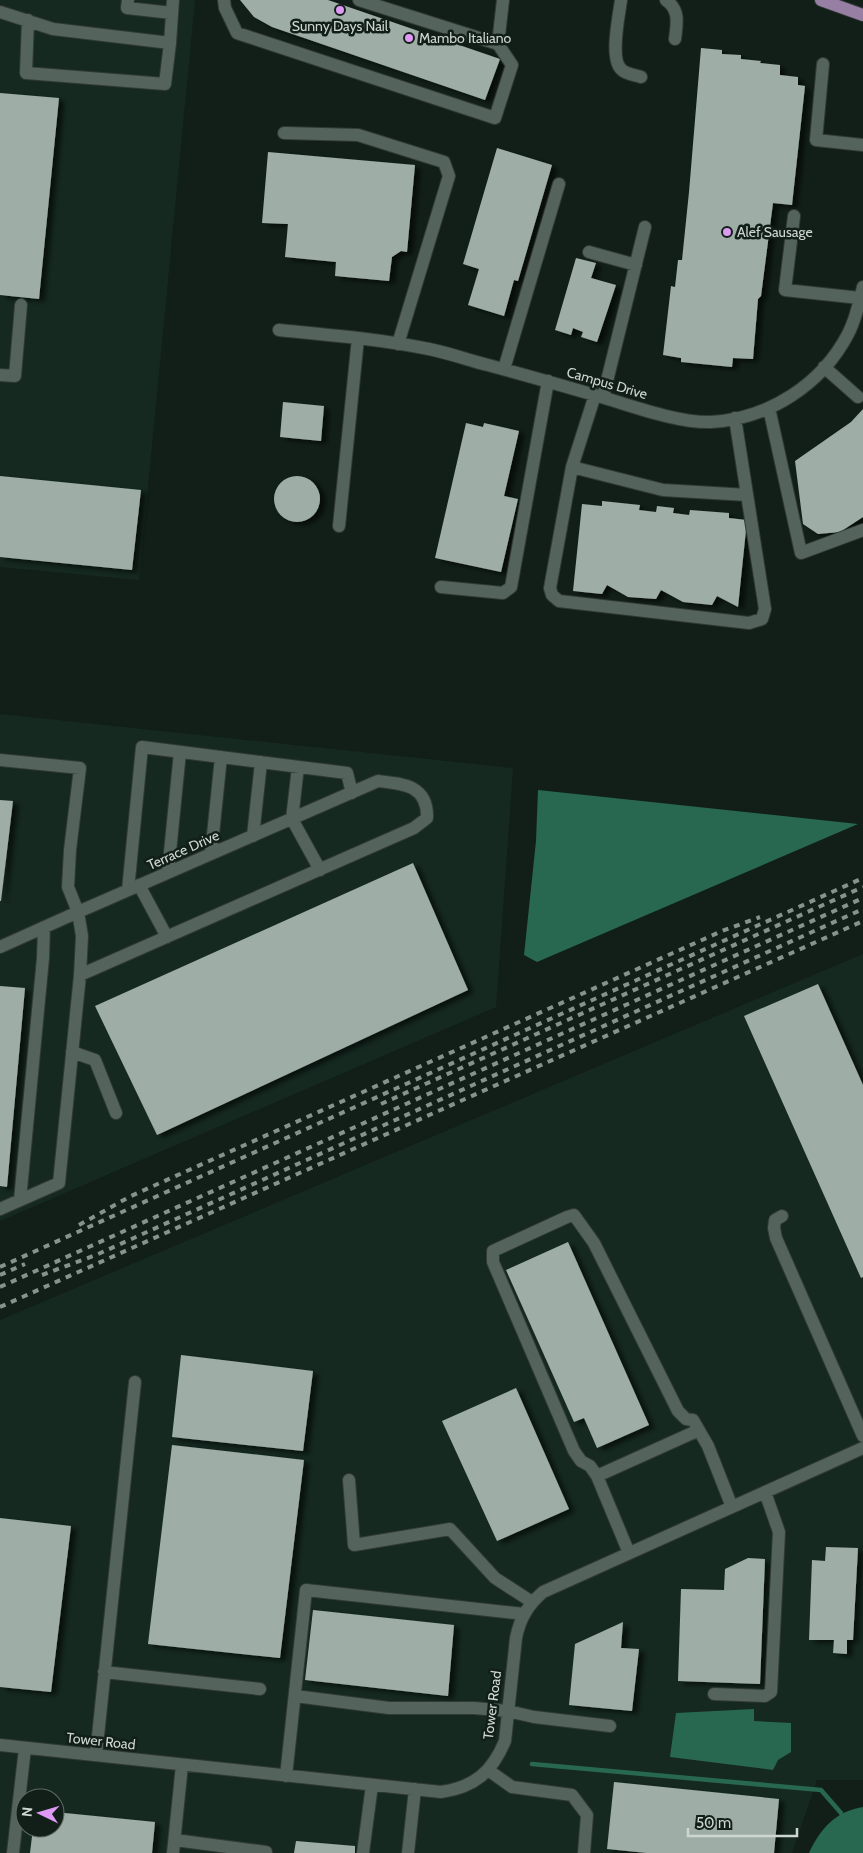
<svg xmlns="http://www.w3.org/2000/svg" width="863" height="1853" viewBox="0 0 863 1853" font-family="Cabin,sans-serif">
	<defs>
		<filter id="shadow"><feDropShadow dx="5.5" dy="3" stdDeviation="2.5" flood-color="#0009"/></filter>
	</defs>
	<rect width="100%" height="100%" fill="#121f19"/>
	<path fill="#152921" fill-rule="evenodd" d="M0,0H195L139,580L0,567Z
		M0,714L513,768L496,1007L0,1221Z
		M863,954V1780H817L792,1853H0V1320ZM25,1798H55V1828H25Z"/>
	<path fill="#296850" d="M538,790L858,824L537,962L524,955L536,841Z
		M754,1709V1721L791,1723V1752L778,1760L773,1770L670,1757L676,1713Z
		M863,1807V1853H809C820,1829 836,1811 863,1807Z"/>
	<g fill="none" stroke-linecap="round" stroke-linejoin="round">
		<path stroke="#296850" stroke-width="4.5" d="M532,1764L821,1790L841,1813"/>
	</g>
	<path fill="#9eaea6" filter="url(#shadow)" d="M240,0H328L500,59L485,100L272,27L254,17Z
		M701,48L722,50V54L741,55V59L761,61L760,63L780,65V75L798,77V85L805,86L792,205L773,203L761,296L758,299L753,359L733,358L732,367L681,362V358L663,355L671,286L675,287L678,260H682L689,192Z
		M0,93L59,98L39,299L0,295Z
		M497,148L552,165L518,281L514,280L504,316L468,305L479,269L463,264Z
		M268,152L415,165L407,252L401,251L392,257L389,281L335,276L336,262L285,257L288,224L262,223Z
		M576,258L596,263L591,278L616,285L597,342L581,337L583,332L573,328L571,335L555,330Z
		M283,402L324,406L321,441L280,437Z
		M863,409V517L840,532L818,534L803,524L795,461L851,422Z
		M466,423L483,427L484,423L519,431L504,496L518,499L501,572L435,558Z
		M0,476L141,490L132,570L0,557Z
		M274 499a23 23 0 1 1 46 0a23 23 0 1 1-46 0Z
		M602,501L640,505L639,510L656,512L657,506L674,508L673,513L689,515L690,510L729,513V518L747,520L738,607L717,596L712,605L683,602L661,590L656,599L628,597L607,585L602,594L573,591L582,504L602,506Z
		M0,800L13,801L1,901H0Z
		M413,863L468,990L157,1135L95,1006Z
		M818,984L863,1085V1277L861,1278L744,1016Z
		M0,986L25,988L7,1187L0,1186Z
		M568,1242L649,1425L597,1448L584,1418L574,1422L506,1270Z
		M181,1355L313,1371L303,1451L172,1437Z
		M516,1388L569,1509L497,1541L442,1421Z
		M172,1445L304,1460L280,1658L148,1644Z
		M0,1518L71,1526L51,1692L0,1687Z
		M826,1547L858,1548L853,1640H847V1654L833,1653L834,1640H809L812,1560L825,1561Z
		M748,1558L765,1559L760,1684L678,1681L681,1589L724,1590L725,1569Z
		M313,1610L454,1625L448,1696L305,1680Z
		M623,1622L621,1648L639,1649L632,1711L569,1705L575,1644Z
		M614,1782L779,1799L774,1853H647L607,1849Z
		M55,1812L155,1822L152,1853H30L33,1828H55Z
		M296,1841L355,1846V1853H294Z"/>
	<g fill="none" stroke-linecap="round" stroke-linejoin="round">
		<g stroke="#323a36" stroke-width="14">
			<path id="minor" d="M128,0L127,8L172,13
				M224,0L225,8L237,33L495,118L512,65L498,44L503,0
				M359,0L498,44
				M621,0C619,16 609,60 622,70C626,74 635,75 641,77
				M666,0C680,10 677,23 675,39
				M0,12L53,29L170,43L165,84L26,73L28,20
				M170,43L173,0
				M823,64L816,140L863,145
				M284,133L358,135L444,162L449,176L398,344
				M794,216L785,290L860,298
				M589,252L636,265
				M279,330C329,335 380,339 429,349C449,353 468,360 488,365C528,376 568,387 608,399C638,408 680,423 711,422C769,419 822,384 848,334C856,319 859,303 863,287
				M824,367L858,397
				M504,369L559,184
				M0,375L15,376L21,305
				M595,395L572,467L550,588L552,595L559,601L749,623L762,619L765,609L735,418
				M603,397L645,227
				M769,408L801,553L863,530
				M572,467L663,490L747,495
				M339,526L358,338
				M441,587L503,593L511,587L548,381
				M0,760L80,768L70,850L68,887L78,912L82,936L80,975L414,828L427,818C428,786 405,784 378,781L78,912L0,947
				M298,767L292,819L320,870
				M253,836L261,762
				M211,854L221,757
				M168,872L180,752
				M139,885L167,937
				M128,890L142,747L347,773L352,793
				M72,1052L95,1060L116,1113
				M20,1200L43,958L44,927
				M0,1209L59,1183L80,975
				M782,1216L775,1220L774,1228L776,1238L863,1436
				M597,1476L699,1430
				M349,1480L354,1545L450,1529L495,1578L532,1602
				M629,1553L597,1476L590,1466L581,1461L574,1451L493,1262V1251L567,1217L574,1215L594,1243L678,1411L686,1419L693,1420L708,1446L732,1507
				M104,1672L260,1689
				M714,1694L765,1696L771,1692L779,1532L765,1492
				M295,1696L389,1708H474L508,1711L534,1717L610,1726
				M0,1745L441,1792C475,1787 492,1772 505,1741L516,1638C520,1618 528,1605 543,1592L863,1448
				M96,1755L135,1382
				M488,1770L512,1787L572,1795L587,1815L584,1853
				M286,1776L306,1590L524,1614
				M175,1840L266,1852V1853
				M13,1853L25,1748
				M173,1853L182,1765
				M363,1853L372,1785
				M408,1853L415,1789"/>
		</g>
		<g stroke="#323a36" stroke-width="14">
			<path id="major" d="M821,0L863,15"/>
		</g>
		<use href="#minor" stroke="#55635d" stroke-width="12"/>
		<use href="#major" stroke="#967fa3" stroke-width="12"/>
		<path stroke="#88928d" stroke-width="4" stroke-dasharray="6 6" stroke-linecap="butt" d="M381,1104L863,887
			M79,1225L131,1196L722,931L760,917
			M0,1267L863,878
			M0,1275L25,1264
			M42,1275L96,1255L863,909
			M0,1287L863,898
			M0,1307L863,921"/>
	</g>
	<g fill="#dd99f3" stroke="#121f19" stroke-width="2">
		<circle cx="340" cy="10" r="5"/>
		<circle cx="409" cy="38" r="5"/>
		<circle cx="727" cy="232" r="5"/>
	</g>
	<g text-anchor="middle" stroke-width="5" stroke-linejoin="round" paint-order="stroke">
		<g font-size="14" fill="#ced6d2" stroke="#121f19" text-anchor="start">
			<text x="340" y="31" text-anchor="middle">Sunny Days Nail</text>
			<text x="419" y="43">Mambo Italiano</text>
			<text x="737" y="237">Alef Sausage</text>
		</g>
		<g font-size="14" fill="#ced6d2" stroke="#121f19">
			<text transform="translate(607 383) rotate(16)" y="5">Campus Drive</text>
			<text transform="translate(183 850) rotate(-24)" y="5">Terrace Drive</text>
			<text transform="translate(492 1705) rotate(-83)" y="5">Tower Road</text>
			<text transform="translate(101 1741) rotate(6)" y="5">Tower Road</text>
		</g>
	</g>
	<g transform="translate(40 1813) rotate(275)"><circle r="24" fill="#121f19" stroke="#5d6863"/>
	<path d="M0-4L9 19L0 12L-9 19Z" fill="#dd99f3"/>
	<text y="-8" font-size="14" font-weight="bold" text-anchor="middle" fill="#ced6d2">N</text>
	</g>
	<path d="M688 1828v8h109v-8" fill="none" stroke="#ced6d2" stroke-width="2.5"/>
	<text x="696" y="1828" font-size="15" fill="#ced6d2" stroke="#121f19" stroke-width="4" paint-order="stroke">50 m</text>
</svg>
